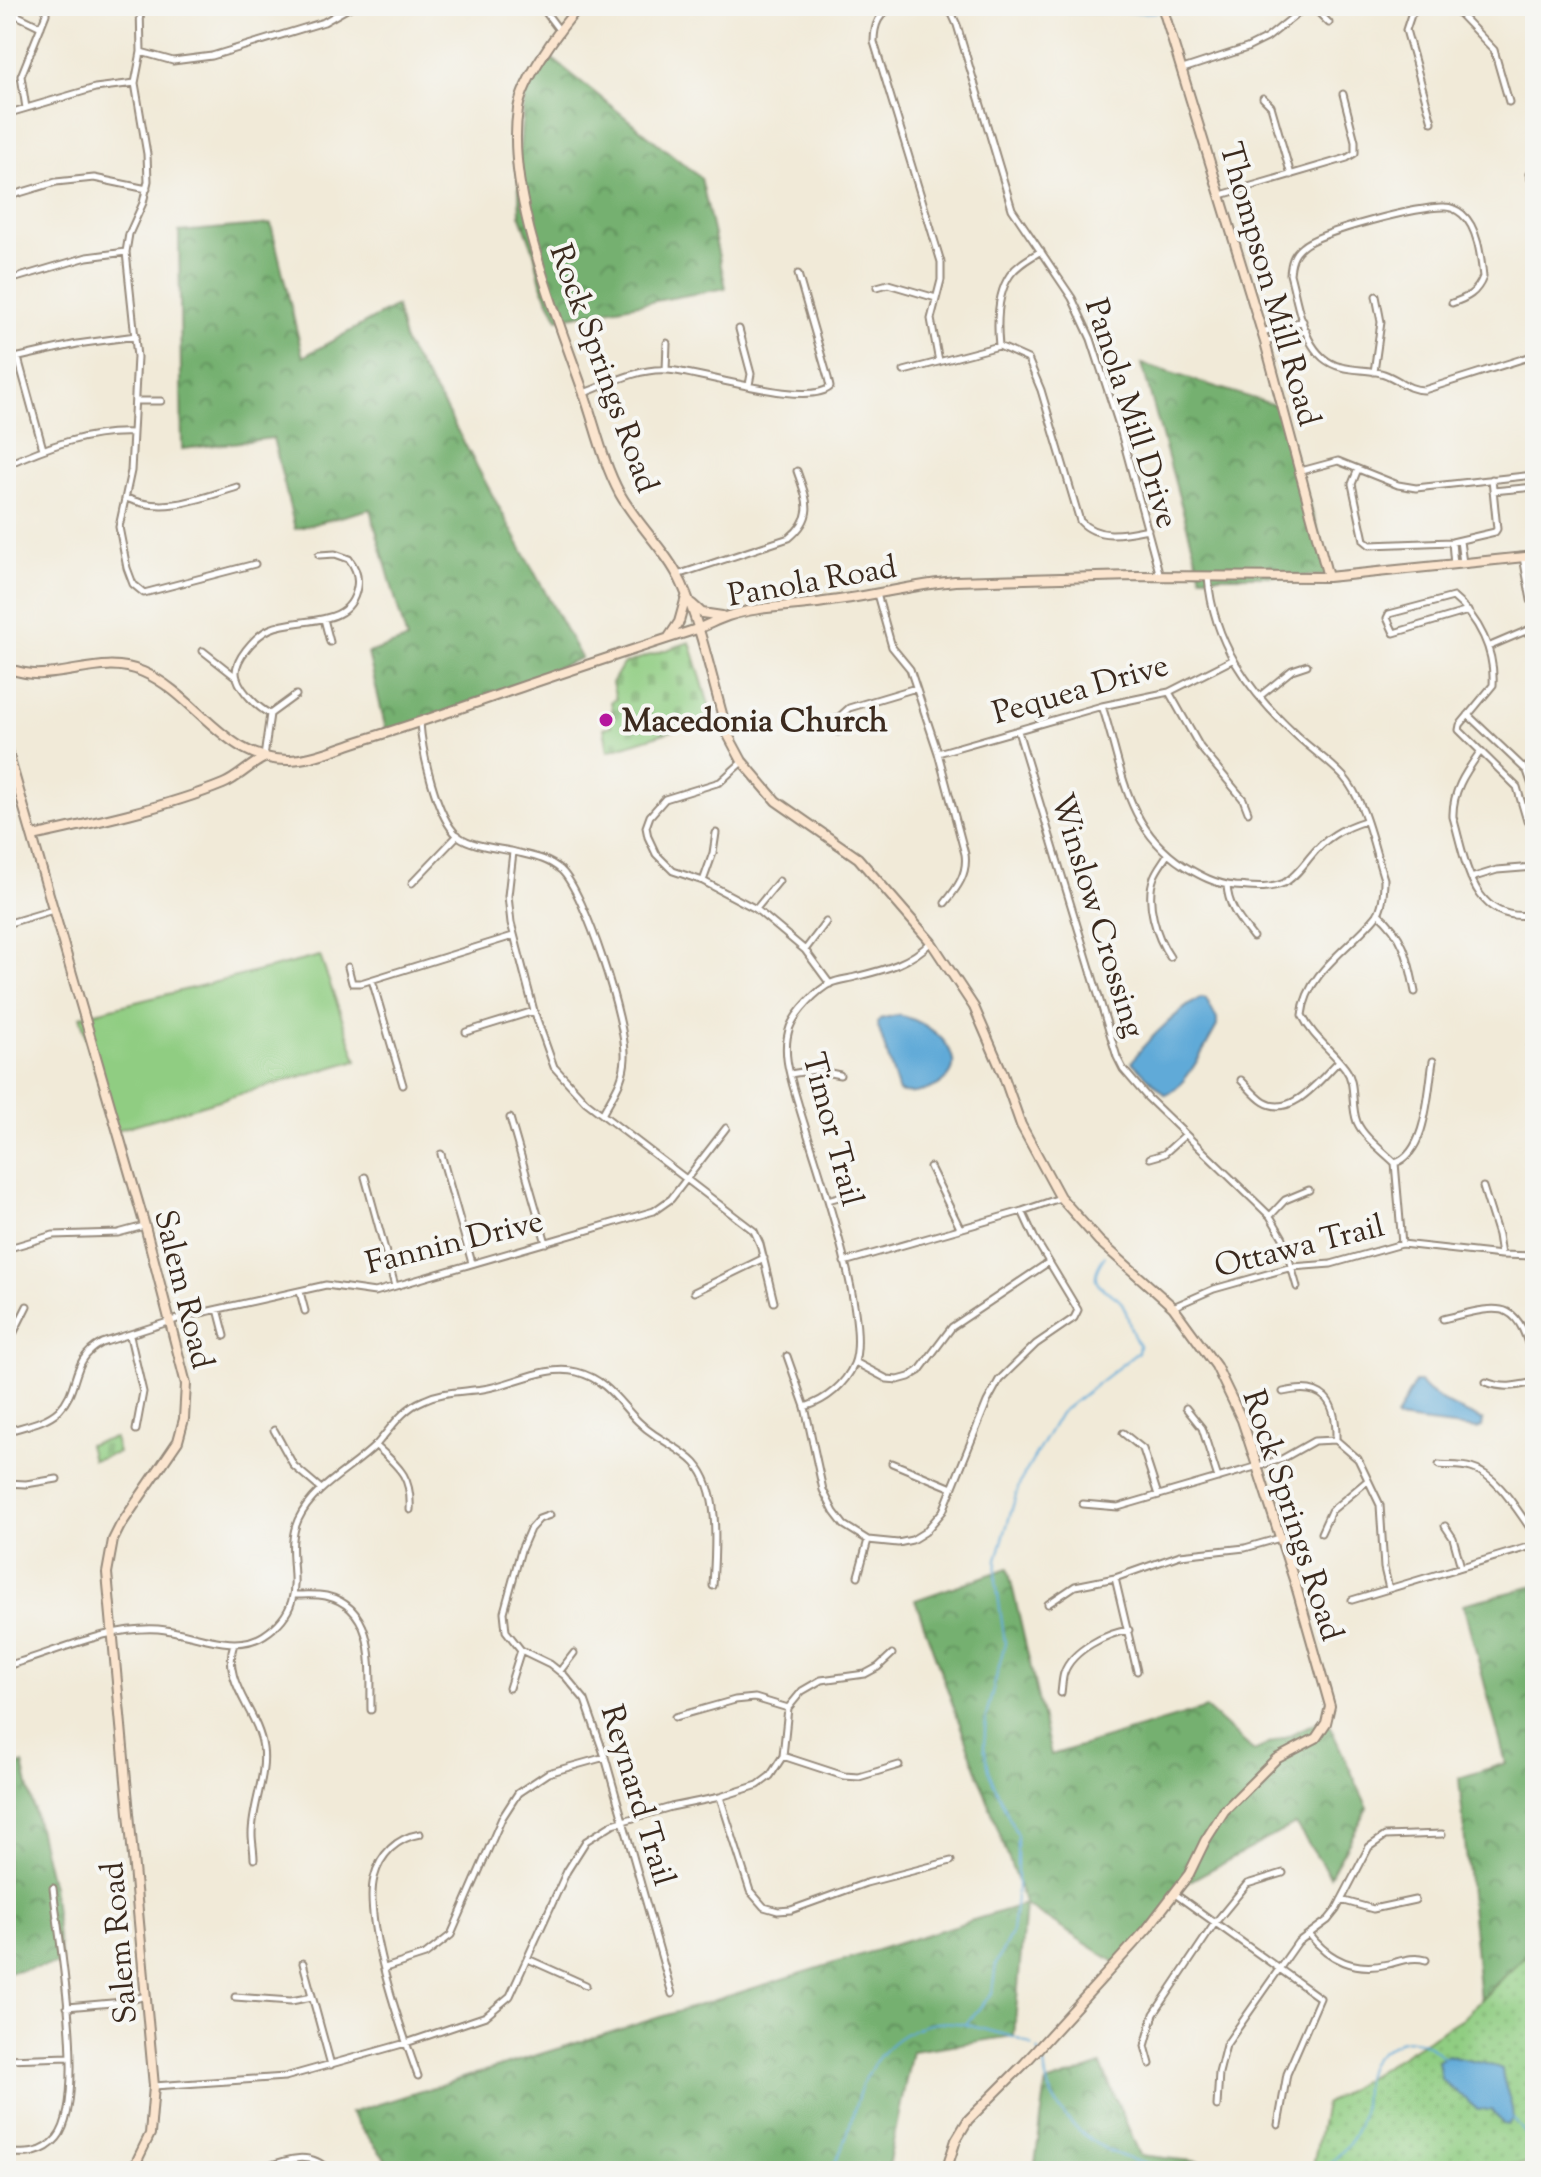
<svg xmlns="http://www.w3.org/2000/svg" width="1541" height="2177" viewBox="0 0 1541 2177" font-family="'Sorts Mill Goudy',serif">
	<defs>
		<pattern id="grass-dots" width="8" height="8" patternUnits="userSpaceOnUse" patternTransform="scale(2)"><rect width="8" height="8" fill="#90cd82"/><path d="M2 2h.1M6 6h.1" fill="none" stroke="#7db070" stroke-width="1.8" stroke-linecap="round"/></pattern>
		<pattern id="forest-crowns" width="20" height="18" patternUnits="userSpaceOnUse" patternTransform="scale(2)"><rect width="20" height="18" fill="#74b070"/><path d="M2 6a3 3 0 1 1 6 0M12 15a3 3 0 1 1 6 0" fill="none" stroke="#608f5b"/></pattern>
		<pattern id="cemetery-stones" width="16" height="16" patternUnits="userSpaceOnUse" patternTransform="scale(2)"><rect width="16" height="16" fill="#90cd82"/><path d="M2 7V4a2 2 0 0 1 4 0v3zM10 15v-3a2 2 0 0 1 4 0v3z" fill="#7db070"/></pattern>
	</defs>
	<rect width="100%" height="100%" fill="#f6f6f2"/>
	<filter id="ink" filterUnits="userSpaceOnUse"><feTurbulence type="fractalNoise" baseFrequency=".0125" numOctaves="2"/><feDisplacementMap in="SourceGraphic" scale="16" xChannelSelector="R" yChannelSelector="G"/><feConvolveMatrix kernelMatrix="1 2 1 2 8 2 1 2 1" color-interpolation-filters="sRGB"/></filter>
	<filter id="wash" filterUnits="userSpaceOnUse"><feTurbulence type="fractalNoise" baseFrequency=".006" numOctaves="4" result="noise"/><feDisplacementMap in="SourceGraphic" scale="32" xChannelSelector="R" yChannelSelector="G"/><feGaussianBlur stdDeviation="1.8" result="paint"/><feColorMatrix in="noise" values="0 0 0 0 0 0 0 0 0 0 0 0 0 0 0 0 0 1.4 0 .05"/><feComposite in="paint" operator="in"/></filter>
	<g filter="url(#wash)">
		<rect width="100%" height="100%" fill="#f1ead8"/>
		<path fill="url(#grass-dots)" stroke="#667c50" stroke-width="2" d="M1535,1946V2163L1383,2171H1312L1325,2104L1465,2016Z"/>
		<path fill="url(#forest-crowns)" stroke="#586d47" stroke-width="2" d="M549,56L701,178L726,288L558,319L542,287L534,252L520,214L518,169L525,89Z
			M271,224L303,357L396,306L405,344L444,406L581,658L418,723L386,730L368,653L407,640L370,509L295,529L273,438L182,449L179,232Z
			M1142,364L1278,406L1332,576H1201Z
			M1008,1568L1051,1755L1206,1708L1254,1751L1326,1718L1368,1808L1330,1876L1295,1824L1184,1884L1121,1966L1025,1905L1014,2036L912,2051L887,2171H394L350,2113L1025,1904L915,1600Z
			M1535,1586V1946L1480,2000L1459,1778L1506,1763L1463,1604Z
			M23,1764L52,1887L61,1964L6,1972V1767Z
			M1101,2065L1140,2155L1278,2171H1034L1046,2084Z"/>
		<path fill="url(#cemetery-stones)" stroke="#667c50" stroke-width="2" d="M690,642L713,718L608,751L604,728L611,726L609,713L613,712L611,701L616,699L612,683L623,664Z
			M114,1438L118,1453L92,1460L88,1445Z"/>
		<path fill="#90cd82" stroke="#667c50" stroke-width="2" d="M320,956L357,1060L113,1131L80,1016Z"/>
		<path fill="#61aad8" stroke="#4e6a7b" stroke-width="2" d="M1201,998L1206,999L1217,1019V1026C1206,1045 1186,1087 1166,1095L1132,1062C1141,1045 1183,1006 1201,998Z
			M897,1015C918,1018 950,1037 953,1061C957,1084 916,1098 899,1092L877,1023L880,1019Z
			M1415,1382H1420C1429,1398 1465,1412 1483,1421L1482,1427L1477,1429L1397,1419L1396,1417Z
			M1448,2055C1466,2062 1484,2061 1502,2069C1503,2086 1513,2101 1513,2118L1508,2125L1503,2124L1492,2110H1478L1441,2079L1438,2061Z"/>
		<g fill="none" stroke-linecap="round" stroke-linejoin="round">
			<path stroke="#61aad8" stroke-width="2" d="M1048,6L1068,13L1159,12
				M1169,12L1205,6
				M966,2024L992,1993L996,1964L1012,1932L1017,1889V1835L990,1775L984,1746L986,1717L1005,1643L996,1581L997,1559L1020,1482L1060,1413L1138,1352L1139,1345C1129,1333 1130,1318 1123,1305C1115,1288 1079,1291 1105,1256
				M1038,2050C1048,2065 1043,2078 1050,2092C1075,2145 1126,2162 1179,2171
				M1513,2118L1535,2146
				M830,2171C849,2141 849,2123 860,2091C879,2042 922,2010 975,2027C994,2032 1017,2036 1033,2046
				M1317,2171C1342,2158 1359,2135 1363,2107C1364,2094 1363,2082 1367,2070C1373,2052 1400,2036 1419,2041C1428,2044 1437,2052 1445,2058"/>
		</g>
	</g>
	<g filter="url(#ink)">
		<g fill="none" stroke-linecap="round" stroke-linejoin="round">
			<g stroke="#968a7b" stroke-width="9">
				<path id="street" d="M140,6L141,52L135,83L147,154L148,181L143,203L129,234L126,252L137,357L131,471L119,527L127,568L133,584L144,593L255,564
					M541,6L559,30
					M895,6C879,13 874,24 874,42L941,262V280L931,319L939,362
					M942,6L952,14L957,25L1012,209L1072,298L1091,339L1119,425L1160,576
					M1312,6L1329,23
					M1419,6L1411,15L1406,30L1432,122
					M1452,6L1494,50L1509,102
					M6,10L41,27
					M141,52L173,61L212,56L324,22L352,6
					M1183,69L1247,48L1267,38L1307,6
					M1263,98L1271,106L1291,175
					M26,108L21,76L46,14V6
					M6,114L95,88L135,83
					M1529,174L1535,191
					M1221,195L1347,158L1355,153V141L1343,94
					M6,197L56,182L94,178L147,189
					M6,281L87,257L126,252
					M877,287L888,284L936,298
					M1452,303C1467,298 1477,293 1483,277C1481,258 1478,227 1462,214C1457,210 1451,207 1445,207C1423,205 1318,232 1302,247C1293,254 1291,263 1290,274C1299,306 1303,358 1341,367C1355,371 1370,369 1384,374C1399,379 1407,390 1424,390L1535,355
					M739,329L751,374L749,385
					M1262,332L1303,321
					M1265,342L1306,330
					M999,346C997,325 997,294 1010,275C1018,264 1030,258 1041,251
					M18,358L43,449
					M6,360L77,344L136,336
					M666,370L667,343
					M904,371L999,346L1028,359L1041,390L1080,521C1098,540 1124,534 1148,529
					M1374,372L1381,322L1376,296
					M584,393C610,383 639,368 667,370C701,372 807,408 830,387L828,378L798,274
					M135,401H161
					M6,465C46,447 89,431 133,433
					M1358,469L1352,484L1364,540L1370,545L1452,542L1495,532L1497,529L1492,479
					M1301,471L1338,461L1398,485L1416,488L1534,475L1535,482
					M1493,491L1535,487
					M126,498C165,514 198,499 237,487
					M1460,541L1463,563
					M1452,542L1454,565
					M1523,557L1531,600L1535,610
					M677,575L789,538C816,516 807,500 797,471
					M1208,577C1213,642 1249,692 1296,735C1311,749 1329,761 1343,776C1366,802 1373,846 1384,879C1384,890 1383,906 1377,915C1352,947 1307,971 1302,1015C1313,1038 1330,1048 1345,1068C1357,1084 1350,1104 1357,1122C1364,1138 1383,1151 1395,1163L1402,1244
					M877,594L892,647L910,669L938,753L965,854C968,874 957,888 945,903
					M1468,611L1394,633L1387,618L1389,614L1453,597C1479,618 1495,651 1493,685L1460,725L1459,730L1517,787L1527,821L1535,819
					M324,619L330,642
					M1488,647L1535,627
					M203,651L236,677
					M1169,692L1200,747L1243,799L1248,812
					M1260,696L1292,670L1307,665
					M1102,706C1123,768 1124,827 1184,866C1201,876 1215,884 1235,886C1251,887 1268,890 1284,883C1294,878 1303,866 1310,857C1325,838 1342,828 1365,821
					M270,714C258,708 241,691 237,678C231,662 256,635 270,629C299,616 350,630 357,587C359,576 356,568 349,559L335,554L319,555
					M270,714L296,695
					M1468,715L1527,771L1535,794
					M420,723C422,751 436,817 458,836C471,846 496,848 511,851C530,856 546,857 561,870C585,892 627,1024 625,1058C624,1081 613,1094 603,1113
					M1018,731L1117,1057L1123,1069L1148,1098L1270,1216L1283,1238L1297,1287
					M838,732L839,717L849,708L916,688
					M1480,752C1466,772 1452,791 1453,817C1466,861 1472,926 1535,914
					M938,753L1102,706L1169,692L1232,660
					M264,757L270,714
					M742,762L720,782L665,799L650,816L646,827L648,837L656,854L673,871L703,881L756,909L805,950L830,984
					M513,852L508,896L511,923L534,1011L554,1067L586,1102L754,1231L760,1244L774,1302
					M1167,855C1163,862 1157,869 1154,877C1145,901 1156,937 1170,957
					M1471,878L1497,870L1535,867
					M703,881L713,853L716,833
					M412,883L458,835
					M1227,885C1228,907 1240,920 1253,937
					M756,909L779,881
					M1378,913C1405,937 1408,958 1415,992
					M6,924L53,910
					M805,950L826,922
					M348,967L352,983H361L513,936
					M372,980L403,1085
					M466,1032L534,1011
					M1530,1047H1535
					M790,1074L815,1070L840,1075
					M1241,1080C1248,1087 1256,1097 1264,1102C1292,1119 1322,1077 1339,1061
					M510,1118L546,1243
					M441,1154L472,1263
					M1150,1158L1164,1154L1185,1135
					M1395,1163C1427,1153 1428,1090 1433,1061
					M930,1167L960,1228
					M365,1177L395,1286
					M1483,1187L1498,1235L1501,1255
					M828,1200L856,1192
					M1270,1216L1285,1200L1309,1190
					M6,1249L53,1235L118,1233L144,1226
					M844,1262L1022,1211L1060,1198
					M300,1292L305,1311
					M694,1292L764,1258
					M1173,1307L1214,1289L1292,1267L1331,1264L1402,1244L1501,1255L1535,1256
					M218,1309L225,1336
					M1443,1319C1507,1303 1518,1299 1535,1368
					M130,1336L143,1392L136,1430
					M6,1348L27,1306
					M787,1356L805,1407L823,1490L834,1512L844,1525L868,1540L898,1543L912,1540L925,1532L943,1511L987,1402L999,1380L1036,1344L1074,1318L1078,1310L1034,1237L1022,1211
					M855,1362L887,1379L898,1380L909,1377L919,1371L952,1327L1049,1262
					M1486,1382C1504,1389 1516,1386 1535,1382
					M1283,1392C1324,1382 1337,1401 1336,1440
					M805,1407C826,1400 845,1385 854,1364C872,1320 815,1161 800,1110C793,1084 780,1054 790,1027C796,1012 817,990 831,983C838,980 848,979 855,977C883,970 910,964 931,942
					M1186,1408L1202,1428L1218,1478
					M274,1430L294,1466L321,1489
					M6,1432C23,1426 45,1423 59,1410C81,1388 69,1360 102,1343L187,1316L326,1285L375,1292L654,1211L671,1199L726,1128
					M1123,1433L1143,1449L1158,1495
					M375,1445C399,1467 412,1476 410,1510
					M892,1463L952,1488
					M1439,1465C1449,1466 1461,1465 1471,1468C1499,1475 1519,1514 1535,1535
					M6,1483L26,1484L57,1479
					M1083,1504L1118,1507L1282,1459L1314,1441L1336,1440L1358,1459L1380,1505L1384,1568L1389,1589
					M550,1515L539,1519L530,1529L521,1550L504,1612L506,1631L521,1650L550,1664L565,1676L585,1700L605,1757L672,1994
					M1445,1526L1453,1538L1461,1567
					M1321,1533L1331,1511L1367,1481
					M858,1576L868,1540
					M1115,1578L1137,1671
					M294,1595C304,1595 316,1594 326,1596C378,1608 370,1670 371,1710
					M1352,1600L1535,1545
					M1048,1604L1075,1586L1115,1578L1180,1555L1245,1548L1280,1538
					M234,1643C221,1683 258,1710 263,1748C267,1776 252,1806 252,1834C252,1842 254,1851 254,1859
					M6,1666C55,1653 106,1626 158,1629C191,1631 233,1655 264,1635C317,1600 280,1560 298,1520C314,1486 351,1470 376,1445C391,1428 402,1409 424,1400C443,1391 462,1392 483,1389C513,1385 546,1364 577,1372C616,1382 623,1415 655,1435C668,1444 684,1451 695,1463C721,1492 715,1549 713,1586
					M560,1671L574,1653
					M509,1688L521,1650
					M1061,1693C1062,1687 1062,1679 1064,1673C1072,1650 1107,1633 1129,1630
					M675,1717L735,1700L755,1698L788,1708
					M783,1756L844,1776L859,1777L899,1765
					M720,1797L750,1891L764,1907L778,1911L791,1910L866,1883L951,1861
					M1175,1894L1320,1998L1287,2074L1278,2125
					M1341,1900L1373,1909L1415,1900
					M1309,1934C1329,1960 1356,1972 1388,1964C1401,1961 1413,1956 1426,1960
					M528,1959L586,1985
					M303,1963L331,2065
					M385,1968L425,1955L451,1935L502,1818L518,1793L548,1773L605,1757
					M235,1997L291,2001L312,1997
					M67,2007L123,2002L146,1996
					M6,2059L70,2057
					M1150,2064L1145,2046L1154,2014L1215,1923L1247,1884L1283,1873
					M418,2076C402,2032 363,1921 374,1878C380,1854 397,1838 420,1834
					M154,2086L285,2077L406,2043L486,2016L510,1996L567,1871L586,1841L613,1824L671,1807L720,1797L758,1785L770,1776L783,1756L788,1708L802,1691L821,1680L865,1674L878,1667L892,1654
					M1217,2106L1219,2073L1226,2045L1298,1942L1328,1920L1336,1910L1369,1847L1385,1836L1442,1834
					M6,2153C25,2154 43,2155 57,2138C88,2101 59,1939 53,1888
					M254,2171C279,2163 308,2147 329,2171"/>
			</g>
			<g stroke="#968a7b" stroke-width="12">
				<path id="secondary" d="M580,6C559,29 523,79 518,109C505,192 556,313 583,391C595,425 603,463 620,494C638,526 667,551 682,584C703,631 713,685 728,735L742,761L776,801L858,858L931,942L974,1007L1003,1074L1021,1125L1060,1197L1099,1241L1173,1307L1216,1366L1242,1420L1296,1586L1330,1706L1326,1723L1316,1738L1276,1759L1224,1811L1205,1841L1189,1874L1147,1929L1024,2064L968,2120L956,2140L946,2171
					M1162,6L1265,342L1328,577
					M692,604L702,613L722,616
					M669,637L679,622L686,597
					M6,668C18,672 29,675 42,674C76,673 109,657 143,672C197,695 225,762 290,760C314,759 338,748 360,741C416,724 472,704 527,685C583,666 638,648 694,630C706,626 716,620 728,616C759,606 792,607 824,602C868,597 911,585 955,581L1133,576L1328,577L1535,556
					M6,746L145,1226L186,1384L184,1419L178,1441L120,1526L113,1540L107,1573L154,2086L150,2134L132,2171
					M33,836C93,823 167,807 223,784C238,778 249,765 264,758"/>
			</g>
			<use href="#street" stroke="#fff" stroke-width="5"/>
			<use href="#secondary" stroke="#fbe5cf" stroke-width="8"/>
		</g>
	</g>
	<circle fill="#b5179e" stroke="#f6f6f2" stroke-width="3" cx="606" cy="720" r="8"/>
	<g text-anchor="middle" stroke-width="8" stroke-linejoin="round" paint-order="stroke">
		<g font-size="32" fill="#3b2a1e" stroke="#f6f6f2">
			<text transform="translate(1271 284) rotate(74)" y="11">Thompson Mill Road</text>
			<text transform="translate(605 368) rotate(70)" y="11">Rock Springs Road</text>
			<text transform="translate(1133 413) rotate(72)" y="11">Panola Mill Drive</text>
			<text transform="translate(812 580) rotate(-10)" y="11">Panola Road</text>
			<text transform="translate(1080 688) rotate(-16)" y="11">Pequea Drive</text>
			<text transform="translate(1099 915) rotate(73)" y="11">Winslow Crossing</text>
			<text transform="translate(834 1129) rotate(75)" y="11">Timor Trail</text>
			<text transform="translate(454 1241) rotate(-14)" y="11">Fannin Drive</text>
			<text transform="translate(1299 1245) rotate(-14)" y="11">Ottawa Trail</text>
			<text transform="translate(185 1289) rotate(76)" y="11">Salem Road</text>
			<text transform="translate(1294 1515) rotate(72)" y="11">Rock Springs Road</text>
			<text transform="translate(639 1795) rotate(73)" y="11">Reynard Trail</text>
			<text transform="translate(118 1943) rotate(-95)" y="11">Salem Road</text>
		</g>
		<g font-size="32" font-weight="bold" fill="#3b2a1e" stroke="#f6f6f2" text-anchor="start">
			<text x="622" y="731">Macedonia Church</text>
		</g>
	</g>
	<rect width="1541" height="2177" fill="none" stroke="#f6f6f2" stroke-width="32"/>
</svg>
